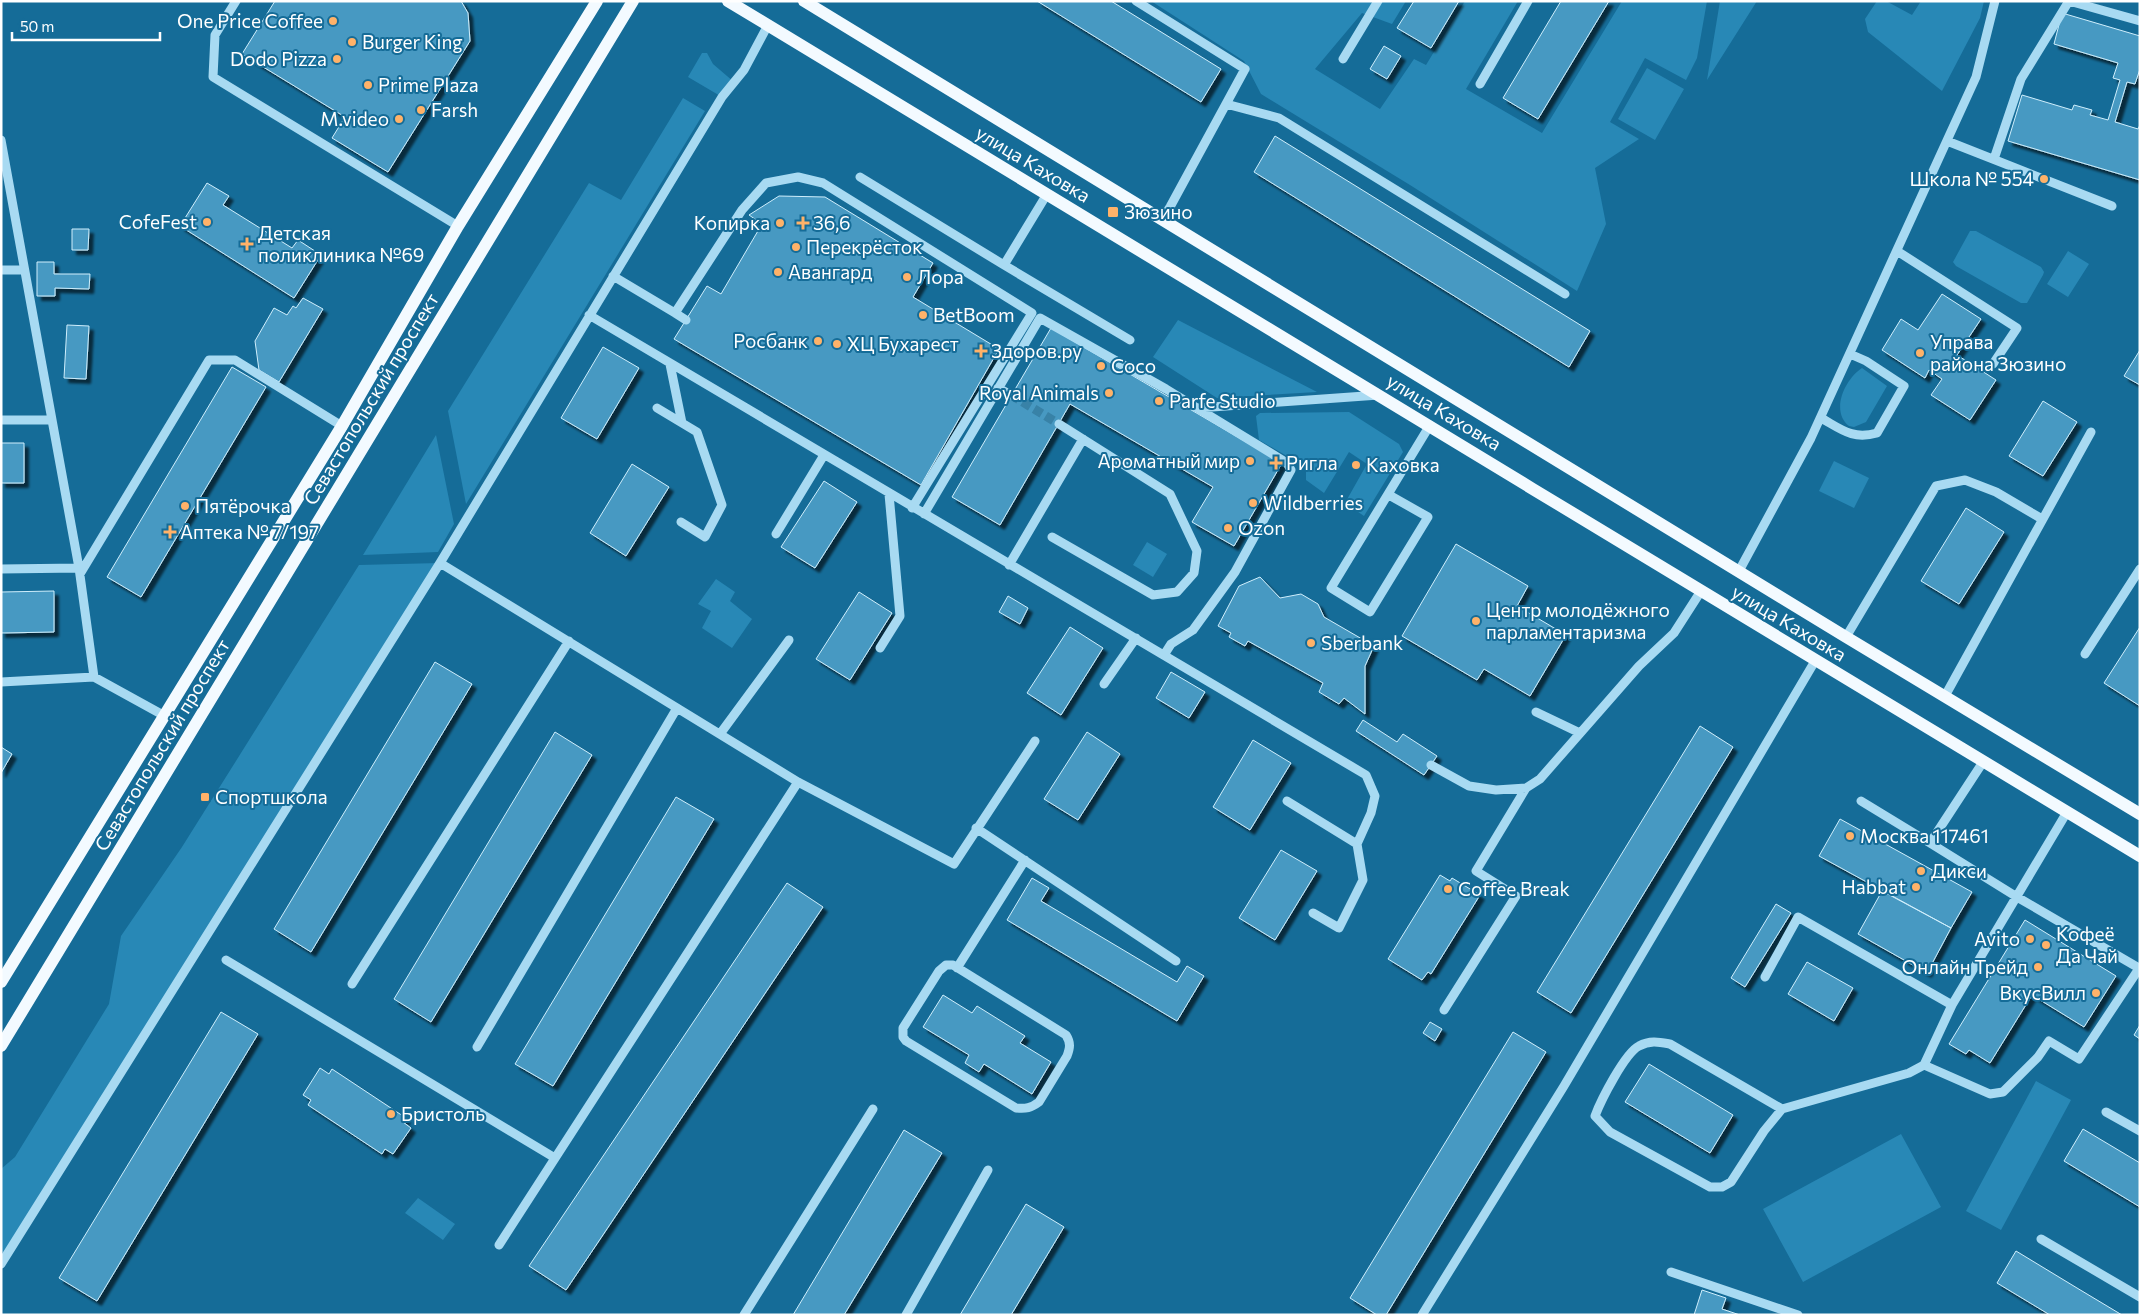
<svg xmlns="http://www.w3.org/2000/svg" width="2141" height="1316" viewBox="0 0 2141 1316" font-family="Commissioner,sans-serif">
	<defs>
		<filter id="shadow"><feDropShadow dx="4.5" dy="4.5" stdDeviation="1" flood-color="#0009"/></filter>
	</defs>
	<rect width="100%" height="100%" fill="#156c98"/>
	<path fill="#2888b6" d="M1151,1H1406L1392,24L1362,13L1315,69L1380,109L1414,59L1426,65L1465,1H1518L1466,89L1542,133L1622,1H1707L1697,58L1686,80L1645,58L1610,122L1639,139L1595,168L1606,224L1577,291L1410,185L1261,94L1244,61Z
		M1720,1H1757L1707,80Z
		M1877,1H1886L1912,15L1921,1H1984L1980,18L1942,91L1868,32L1865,19Z
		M702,53H707L713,64L734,82L722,97L688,77Z
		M1647,68L1684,89L1655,140L1618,119Z
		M683,98L705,111L466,504L448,411L589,183L621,200Z
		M1970,231H1976L2041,267L2044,272L2043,275L2027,303H2021L1956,266L1953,262Z
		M2068,251L2089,264L2068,297L2047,284Z
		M1178,320L1317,392L1217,398L1153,357Z
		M1862,368L1887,386L1866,422L1854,427L1849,426C1830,411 1845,379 1862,368Z
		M1349,412L1399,444L1403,452L1364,516L1345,503L1367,464L1349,452L1324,493L1306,480V467L1259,440L1256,416L1260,413Z
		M436,435L454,524L438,552L363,555Z
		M1834,461L1869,478L1854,508L1819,491Z
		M1147,542L1167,554L1153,577L1133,565Z
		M440,563L1,1264V1169L15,1157L109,1004L121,936L182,847L359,565Z
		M716,579L735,592L730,601L752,619L732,648L702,628L711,611L698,604Z
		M2036,1081L2071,1100L2001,1230L1966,1211Z
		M1901,1134L1941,1207L1803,1282L1763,1209Z
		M418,1198L455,1224L443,1240L405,1213Z"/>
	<path fill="#4699c2" stroke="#cfeefc" filter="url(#shadow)" d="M275,1H461L468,13L470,41L388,172L332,138L345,117L242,54Z
		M1037,1H1111L1221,69L1201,102Z
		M1414,1H1459L1431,48L1397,28Z
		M1561,1H1609L1538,119L1503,98Z
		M2062,13L2140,36V69L2135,84L2127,82L2115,122L2138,129L2140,125V180L2008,141L2022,95L2072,110L2074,105L2092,110L2090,115L2108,120L2120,80L2113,78L2118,63L2054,44Z
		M1384,46L1401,56L1387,79L1370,69Z
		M1275,136L1590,331L1569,367L1254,172Z
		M207,183L229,196L223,205L292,248L298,240L321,255L294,298L180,226Z
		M779,196L825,197L933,263L913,297L999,349L921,485L674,339L707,286L721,294L762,224L749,215Z
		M72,229H89L88,250H72Z
		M37,262H54V274H90L89,289L55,288V296H37Z
		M1942,294L1981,319L1957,355L1996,380L1970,420L1931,395L1942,379L1929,370L1925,378L1882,350L1901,319L1918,330Z
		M303,298L323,309L279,382L259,370L255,341L274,308L287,315L293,306L296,308Z
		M67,325L89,326L86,379L64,378Z
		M1051,328L1282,463L1234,546L1192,522L1213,487L1070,404L1000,525L952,497Z
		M603,347L639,368L597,439L561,418Z
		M2140,350V385L2124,376Z
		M232,367L266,387L141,597L107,577Z
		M2043,401L2077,422L2043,476L2009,456Z
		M1,443H24V483H1Z
		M632,464L669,487L626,556L590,533Z
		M824,481L857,502L815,568L781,547Z
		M1966,508L2004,532L1959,604L1921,581Z
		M1456,544L1528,586L1517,606L1566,635L1530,696L1484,669L1477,680L1402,636Z
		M1260,577L1280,598L1301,594L1318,604L1324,617L1374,646L1365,666V714L1344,698L1339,704L1319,692L1323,683L1248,641L1245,646L1229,637L1231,633L1218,626L1239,586Z
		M54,591V632L1,633V592Z
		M859,592L892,613L850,680L816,659Z
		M1008,596L1028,608L1020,624L999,612Z
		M1070,627L1103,648L1061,715L1027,693Z
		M2140,627V706L2104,683Z
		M435,662L472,684L311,952L274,929Z
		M1171,672L1205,692L1189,718L1156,698Z
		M1363,720L1397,742L1403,734L1437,756L1424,775L1356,731Z
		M1700,726L1733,747L1571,1013L1537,992Z
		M555,732L592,755L431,1022L394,999Z
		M1087,732L1120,754L1078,820L1044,799Z
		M1253,740L1291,763L1250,830L1213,807Z
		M1,747L12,754L1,773Z
		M676,797L714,819L553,1086L515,1064Z
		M1840,819L1972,892L1951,928L1819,856Z
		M1281,850L1317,871L1275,940L1239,918Z
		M1440,875L1450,881L1452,878L1480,895L1431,974L1428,972L1422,980L1388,959Z
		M1032,878L1049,888L1041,901L1177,982L1187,966L1204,976L1177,1021L1007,920Z
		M787,883L823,907L566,1290L529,1266Z
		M1882,891L1951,928L1927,973L1858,934Z
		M1776,904L1791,913L1745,987L1731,978Z
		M2025,920L2116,976L2084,1027L2032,995L1990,1063L1969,1050L1966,1054L1949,1044Z
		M1807,962L1853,988L1834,1021L1788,994Z
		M943,995L972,1013L977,1006L1025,1036L1020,1043L1051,1062L1032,1094L984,1064L979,1072L965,1063L969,1055L923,1027Z
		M221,1012L258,1034L97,1301L59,1278Z
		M1430,1022L1442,1029L1435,1041L1423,1033Z
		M2140,1025V1039L2134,1035Z
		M1513,1032L1546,1052L1386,1315H1377L1350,1298Z
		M1649,1064L1733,1115L1710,1153L1625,1102Z
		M320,1068L329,1074L332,1069L406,1118L403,1122L411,1128L393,1154L385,1149L382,1154L308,1105L311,1100L303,1095Z
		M2083,1129L2140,1163V1207L2064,1161Z
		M904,1130L942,1153L844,1315H793Z
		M1026,1204L1064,1227L1011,1315H960Z
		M2016,1251L2077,1288L2122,1315H2050L1997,1283Z
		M1702,1290L1726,1298L1722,1309L1740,1315H1694Z"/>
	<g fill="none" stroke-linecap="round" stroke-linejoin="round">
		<path stroke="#3882a7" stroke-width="9" stroke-dasharray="9 4.5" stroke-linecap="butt" d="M1011,395L1059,424"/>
		<path stroke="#a8daf2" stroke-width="9" d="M236,1L215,35L213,77L458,226
			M1136,1L1245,69L1226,104L1279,118L1565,294
			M2069,1L2140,21
			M1343,59L1378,1
			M1480,84L1528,1
			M1,140L79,568L94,677
			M1947,141L2112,206
			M1994,159L2021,79L2069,1
			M860,177L1004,265L1047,194
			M1161,220L1170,207L1226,104
			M1897,251L2017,328L1993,364
			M1004,265L1130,340
			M1,270H24
			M613,276L675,313L742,210L766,183L798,177L823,183L1032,313L912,508
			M675,313L686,320
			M589,315L1366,775L1375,796L1371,813L1357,844L1363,880L1339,928L1313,913
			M670,364L682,423L697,432L722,505L705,537L681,522
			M998,388L1011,395
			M657,408L682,423
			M1198,408L1379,395
			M1821,418C1841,429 1852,440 1877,433L1904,386L1866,361L1850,354
			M1,420H52
			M1389,495L1428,517L1370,612L1331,588L1430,425
			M924,514L1040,318L1166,389L1287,463L1291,470L1235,572L1193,630L1171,644L1164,655
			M776,534L824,455
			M1052,537L1153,595L1177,592L1194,573L1197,551L1170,494L1059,424
			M440,563L798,782L954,864L1035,741
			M1009,565L1083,439
			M1,569L79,568
			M1739,571L1811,438L1976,77L1995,1
			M80,574L209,360H235L342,426
			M1846,637L1936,486L1965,480L1996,492L2042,519
			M880,648L900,616L889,494
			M2085,654L2140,569
			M1,682L94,677L163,715
			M1104,684L1136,638
			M1945,696L2091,432
			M1536,712L1580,733
			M720,734L789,640
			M1431,765L1469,786L1496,790L1526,788L1540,779L1639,666L1674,633L1701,591
			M1287,801L1357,844
			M1861,801L1930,843L1983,762
			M976,828L1176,961
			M1930,843L2017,897L2139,968
			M226,960L555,1158
			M946,965H953L1066,1035C1071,1043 1070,1048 1067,1056L1039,1102C1031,1108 1026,1109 1016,1108L906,1041L903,1037V1028L939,971Z
			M957,968L1025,860
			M1765,977L1798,917L1952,1005
			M352,984L569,641
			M1444,1010L1516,896L1476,871L1526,788
			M477,1047L677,708
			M1924,1065L1990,1094L2003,1092L2038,1057L2049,1041L2079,1059L2140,967
			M1782,1109L1670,1044C1659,1042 1650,1040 1639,1046C1625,1053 1601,1100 1595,1116L1610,1132L1710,1187H1722L1731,1182L1764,1131L1782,1109L1909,1073L1924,1065L1952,1005L2067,812
			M2106,1112L2140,1131
			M2041,1239L2140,1297
			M499,1245L798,782
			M1,1264L440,563L722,97L744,70L768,25
			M1671,1272L1798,1315
			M744,1315L873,1109
			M906,1315L988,1170
			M1422,1315L1564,1086L1815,661"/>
		<path stroke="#f3faff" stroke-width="12" d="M728,1C1198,286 1669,572 2140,856
			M804,1L1846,637L2140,814
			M1,982L342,426L458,226L597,1
			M1,1046L633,1"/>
	</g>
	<g fill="#ffb269" stroke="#156c98" stroke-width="2">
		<circle cx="333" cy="21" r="5"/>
		<circle cx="352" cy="42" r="5"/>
		<circle cx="337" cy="59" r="5"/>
		<circle cx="368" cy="85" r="5"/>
		<circle cx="421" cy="110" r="5"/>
		<circle cx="399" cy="119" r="5"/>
		<circle cx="2044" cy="179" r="5"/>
		<rect x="1107" y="206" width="12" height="12" rx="2.5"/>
		<circle cx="207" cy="222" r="5"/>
		<circle cx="780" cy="223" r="5"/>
		<path d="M800.5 215.5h5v5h5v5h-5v5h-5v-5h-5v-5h5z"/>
		<path d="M244.5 236.5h5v5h5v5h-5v5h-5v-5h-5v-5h5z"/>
		<circle cx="796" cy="247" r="5"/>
		<circle cx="778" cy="272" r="5"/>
		<circle cx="907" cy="277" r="5"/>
		<circle cx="923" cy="315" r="5"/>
		<circle cx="818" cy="341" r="5"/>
		<circle cx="837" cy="344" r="5"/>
		<path d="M978.5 343.5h5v5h5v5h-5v5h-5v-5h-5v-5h5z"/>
		<circle cx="1920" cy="353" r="5"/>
		<circle cx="1101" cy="366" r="5"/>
		<circle cx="1109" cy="393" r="5"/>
		<circle cx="1159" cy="401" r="5"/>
		<circle cx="1250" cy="461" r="5"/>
		<path d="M1273.5 455.5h5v5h5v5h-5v5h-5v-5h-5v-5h5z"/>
		<circle cx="1356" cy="465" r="5"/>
		<circle cx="1253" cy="503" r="5"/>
		<circle cx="185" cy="506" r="5"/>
		<circle cx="1228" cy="528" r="5"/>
		<path d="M167.5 524.5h5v5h5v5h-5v5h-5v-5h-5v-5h5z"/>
		<circle cx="1476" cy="621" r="5"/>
		<circle cx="1311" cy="643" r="5"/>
		<rect x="200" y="792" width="10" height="10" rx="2.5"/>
		<circle cx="1850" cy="836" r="5"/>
		<circle cx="1921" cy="871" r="5"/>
		<circle cx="1916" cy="887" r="5"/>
		<circle cx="1448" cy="889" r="5"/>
		<circle cx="2030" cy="939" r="5"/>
		<circle cx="2046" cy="945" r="5"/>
		<circle cx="2038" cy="967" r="5"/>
		<circle cx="2096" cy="993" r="5"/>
		<circle cx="391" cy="1114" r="5"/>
	</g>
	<g text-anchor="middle" stroke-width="4" stroke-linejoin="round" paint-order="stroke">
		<g font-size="19" fill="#fff" stroke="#156c98" text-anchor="start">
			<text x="323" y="28" text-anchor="end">One Price Coffee</text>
			<text x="362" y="49">Burger King</text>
			<text x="327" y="66" text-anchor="end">Dodo Pizza</text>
			<text x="378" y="92">Prime Plaza</text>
			<text x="431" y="117">Farsh</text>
			<text x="389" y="126" text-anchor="end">M.video</text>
			<text x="2034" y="186" text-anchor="end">Школа № 554</text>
			<text x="1124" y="219">Зюзино</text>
			<text x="197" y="229" text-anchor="end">CofeFest</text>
			<text x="770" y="230" text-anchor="end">Копирка</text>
			<text x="813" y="230">36,6</text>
			<text x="258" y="240">Детская<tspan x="258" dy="22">поликлиника №69</tspan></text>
			<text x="806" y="254">Перекрёсток</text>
			<text x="788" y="279">Авангард</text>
			<text x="917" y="284">Лора</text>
			<text x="933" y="322">BetBoom</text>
			<text x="808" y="348" text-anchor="end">Росбанк</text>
			<text x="1930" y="349">Управа<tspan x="1930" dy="22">района Зюзино</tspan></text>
			<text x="847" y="351">ХЦ Бухарест</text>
			<text x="991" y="358">Здоров.ру</text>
			<text x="1111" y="373">Coco</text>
			<text x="1099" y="400" text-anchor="end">Royal Animals</text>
			<text x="1169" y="408">Parfe Studio</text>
			<text x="1240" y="468" text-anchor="end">Ароматный мир</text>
			<text x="1286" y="470">Ригла</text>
			<text x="1366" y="472">Каховка</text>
			<text x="1263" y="510">Wildberries</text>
			<text x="195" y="513">Пятёрочка</text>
			<text x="1238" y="535">Ozon</text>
			<text x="180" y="539">Аптека № 7/197</text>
			<text x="1486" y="617">Центр молодёжного<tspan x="1486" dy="22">парламентаризма</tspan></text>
			<text x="1321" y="650">Sberbank</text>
			<text x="215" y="804">Спортшкола</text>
			<text x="1860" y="843">Москва 117461</text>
			<text x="1931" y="878">Дикси</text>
			<text x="1906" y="894" text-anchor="end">Habbat</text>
			<text x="1458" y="896">Coffee Break</text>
			<text x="2056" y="941">Кофеё<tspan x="2056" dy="22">Да Чай</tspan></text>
			<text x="2020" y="946" text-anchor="end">Avito</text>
			<text x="2028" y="974" text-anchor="end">Онлайн Трейд</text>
			<text x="2086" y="1000" text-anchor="end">ВкусВилл</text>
			<text x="401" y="1121">Бристоль</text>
		</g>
		<g font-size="19" fill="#fff" stroke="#156c98">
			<text transform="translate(1033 164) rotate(31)" y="7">улица Каховка</text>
			<text transform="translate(371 399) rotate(-59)" y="7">Севастопольский проспект</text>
			<text transform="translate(1444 412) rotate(31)" y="7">улица Каховка</text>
			<text transform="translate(1789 623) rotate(31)" y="7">улица Каховка</text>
			<text transform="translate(162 745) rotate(-59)" y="7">Севастопольский проспект</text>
		</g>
	</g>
	<rect width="2141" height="1316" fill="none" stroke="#ffffff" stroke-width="5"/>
	<path d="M12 32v8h148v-8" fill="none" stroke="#ffffff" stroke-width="2.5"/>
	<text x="20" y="32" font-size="15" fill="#ffffff" stroke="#156c98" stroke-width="4" paint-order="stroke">50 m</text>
</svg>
